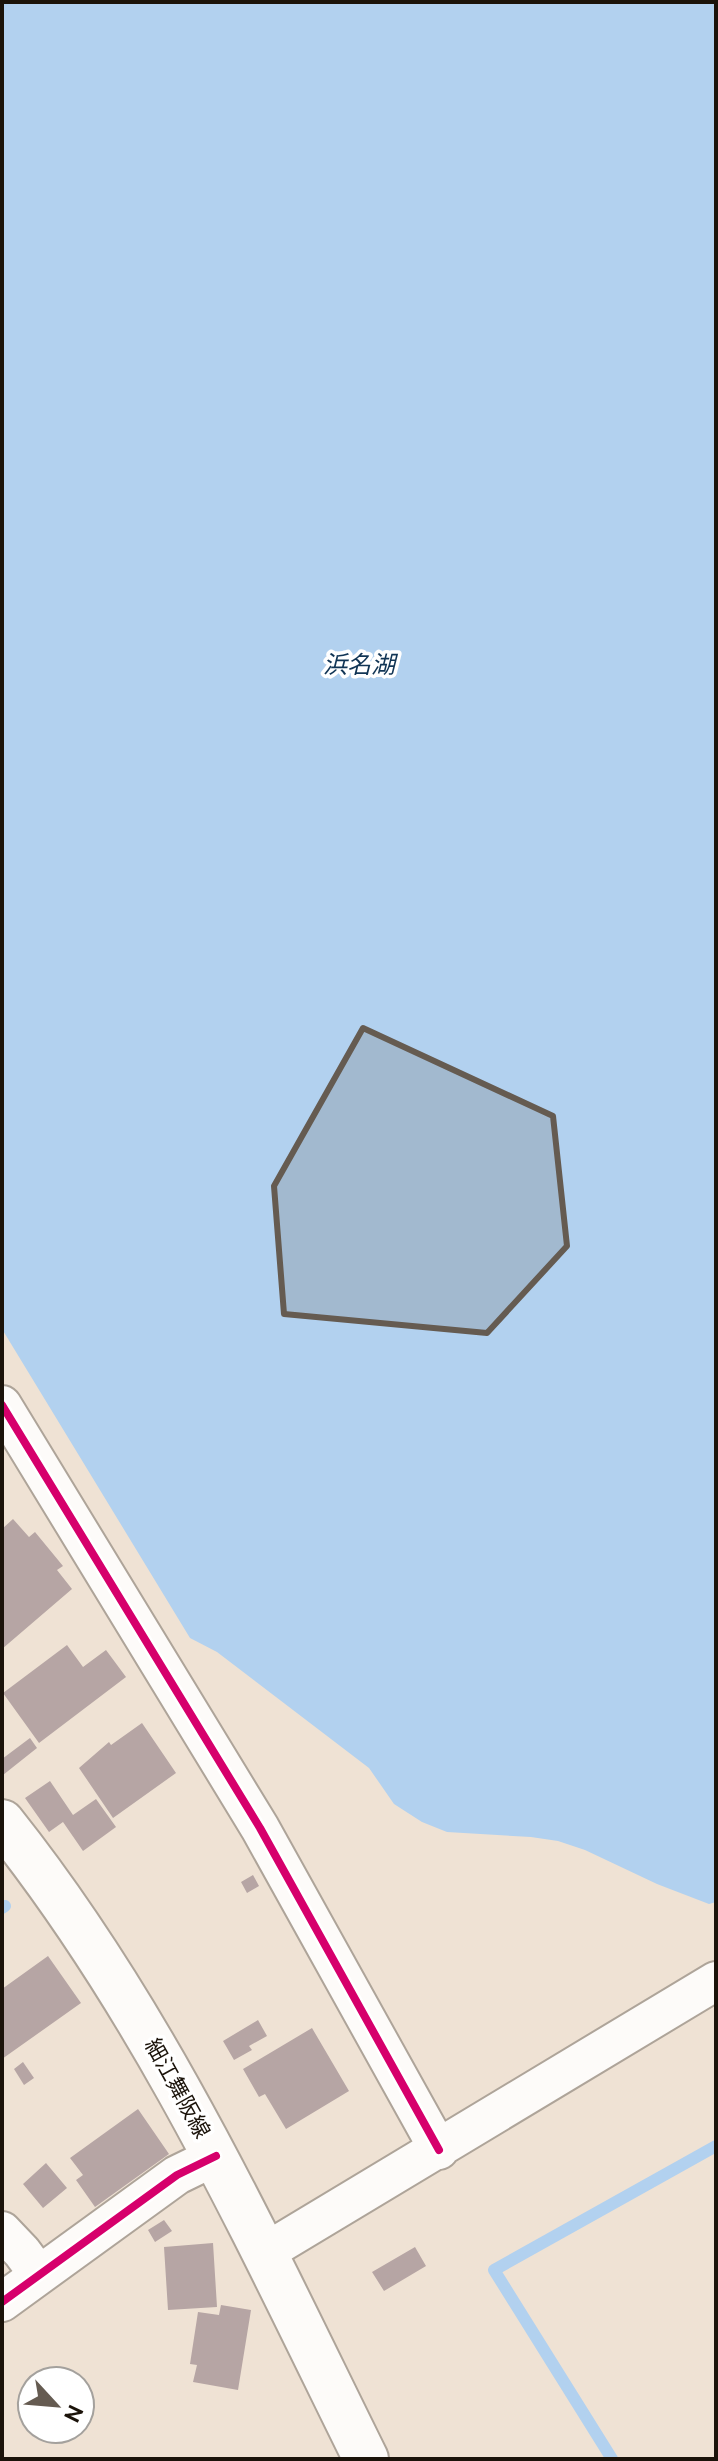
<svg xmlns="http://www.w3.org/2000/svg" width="718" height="2461" viewBox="0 0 718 2461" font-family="Ubuntu,'Noto Sans JP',sans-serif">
	<rect width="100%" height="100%" fill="#efe2d4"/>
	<path fill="#b2d1ef" d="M2,2H716V1902L709,1904L657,1884L585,1850L558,1841L531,1837L447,1832L422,1822L394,1804L369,1768L217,1652L190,1638L2,1329Z"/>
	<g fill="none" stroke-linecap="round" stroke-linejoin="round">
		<path stroke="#b2d1ef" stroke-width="12" d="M2,1908L5,1906
			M612,2459L494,2270L716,2146"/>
	</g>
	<path fill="#b6a5a4" d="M13,1519L29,1537L35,1532L63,1566L57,1570L72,1589L2,1649V1529Z
		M67,1645L83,1667L106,1650L126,1677L39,1743L3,1693Z
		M142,1723L176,1773L113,1818L79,1768L109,1742L111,1745Z
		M30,1738L37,1748L3,1775L2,1759Z
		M50,1781L73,1815L96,1799L116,1827L83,1851L63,1822L49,1832L25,1798Z
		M253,1875L259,1886L247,1893L241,1882Z
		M48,1956L81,2003L2,2059V1989Z
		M258,2020L267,2036L249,2046L252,2050L234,2060L223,2041Z
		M312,2028L349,2091L286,2129L265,2094L259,2097L243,2069Z
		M23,2062L34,2078L24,2085L14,2069Z
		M138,2109L169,2154L95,2207L76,2180L83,2175L70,2158Z
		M46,2163L67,2188L43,2208L23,2184Z
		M164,2220L172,2231L155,2242L148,2230Z
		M213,2243L217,2307L168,2310L164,2247Z
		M415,2247L426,2266L384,2291L372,2272Z
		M221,2305L251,2310L238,2390L193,2382L197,2365L190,2364L198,2312L219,2315Z"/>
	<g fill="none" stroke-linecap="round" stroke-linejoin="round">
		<g stroke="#aea499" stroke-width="42">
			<path id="minor" d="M2,1405L260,1828L439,2150
				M2,2231L22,2252L39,2275
				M264,2253L716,1981
				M2,2302L177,2175L216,2156"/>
		</g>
		<g stroke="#aea499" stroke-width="48">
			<path id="primary" d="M2,1822C156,2015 257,2239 366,2459"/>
		</g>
		<use href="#minor" stroke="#fdfbf9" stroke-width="38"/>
		<use href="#primary" stroke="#fdfbf9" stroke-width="44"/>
		<g stroke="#fff" stroke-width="13">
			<path id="cycleway" d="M2,1405L260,1828L439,2150
				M2,2302L177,2175L216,2156"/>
		</g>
		<use href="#cycleway" stroke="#d6006c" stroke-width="8"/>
	</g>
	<path fill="#655b51" fill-opacity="0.2" stroke="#655b51" stroke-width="6" stroke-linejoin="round" d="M363,1028L553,1116L567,1246L487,1333L284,1314L274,1186Z"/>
	<g text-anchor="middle" stroke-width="7" stroke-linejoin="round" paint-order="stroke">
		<g font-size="22" fill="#1b130a" stroke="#fff">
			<text transform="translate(178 2088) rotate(61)" y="8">細江舞阪線</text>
		</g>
		<g font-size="24" font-style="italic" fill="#113555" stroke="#fff">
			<text x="359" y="673">浜名湖</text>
		</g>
	</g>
	<rect width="718" height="2461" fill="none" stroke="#1b130a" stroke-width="8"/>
	<g transform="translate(56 2405) rotate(116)"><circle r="38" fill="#ffffff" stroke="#a4a19d" stroke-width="2"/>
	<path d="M0-6L14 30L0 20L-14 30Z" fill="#655b51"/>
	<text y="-12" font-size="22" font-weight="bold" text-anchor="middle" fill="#1b130a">N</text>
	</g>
</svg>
